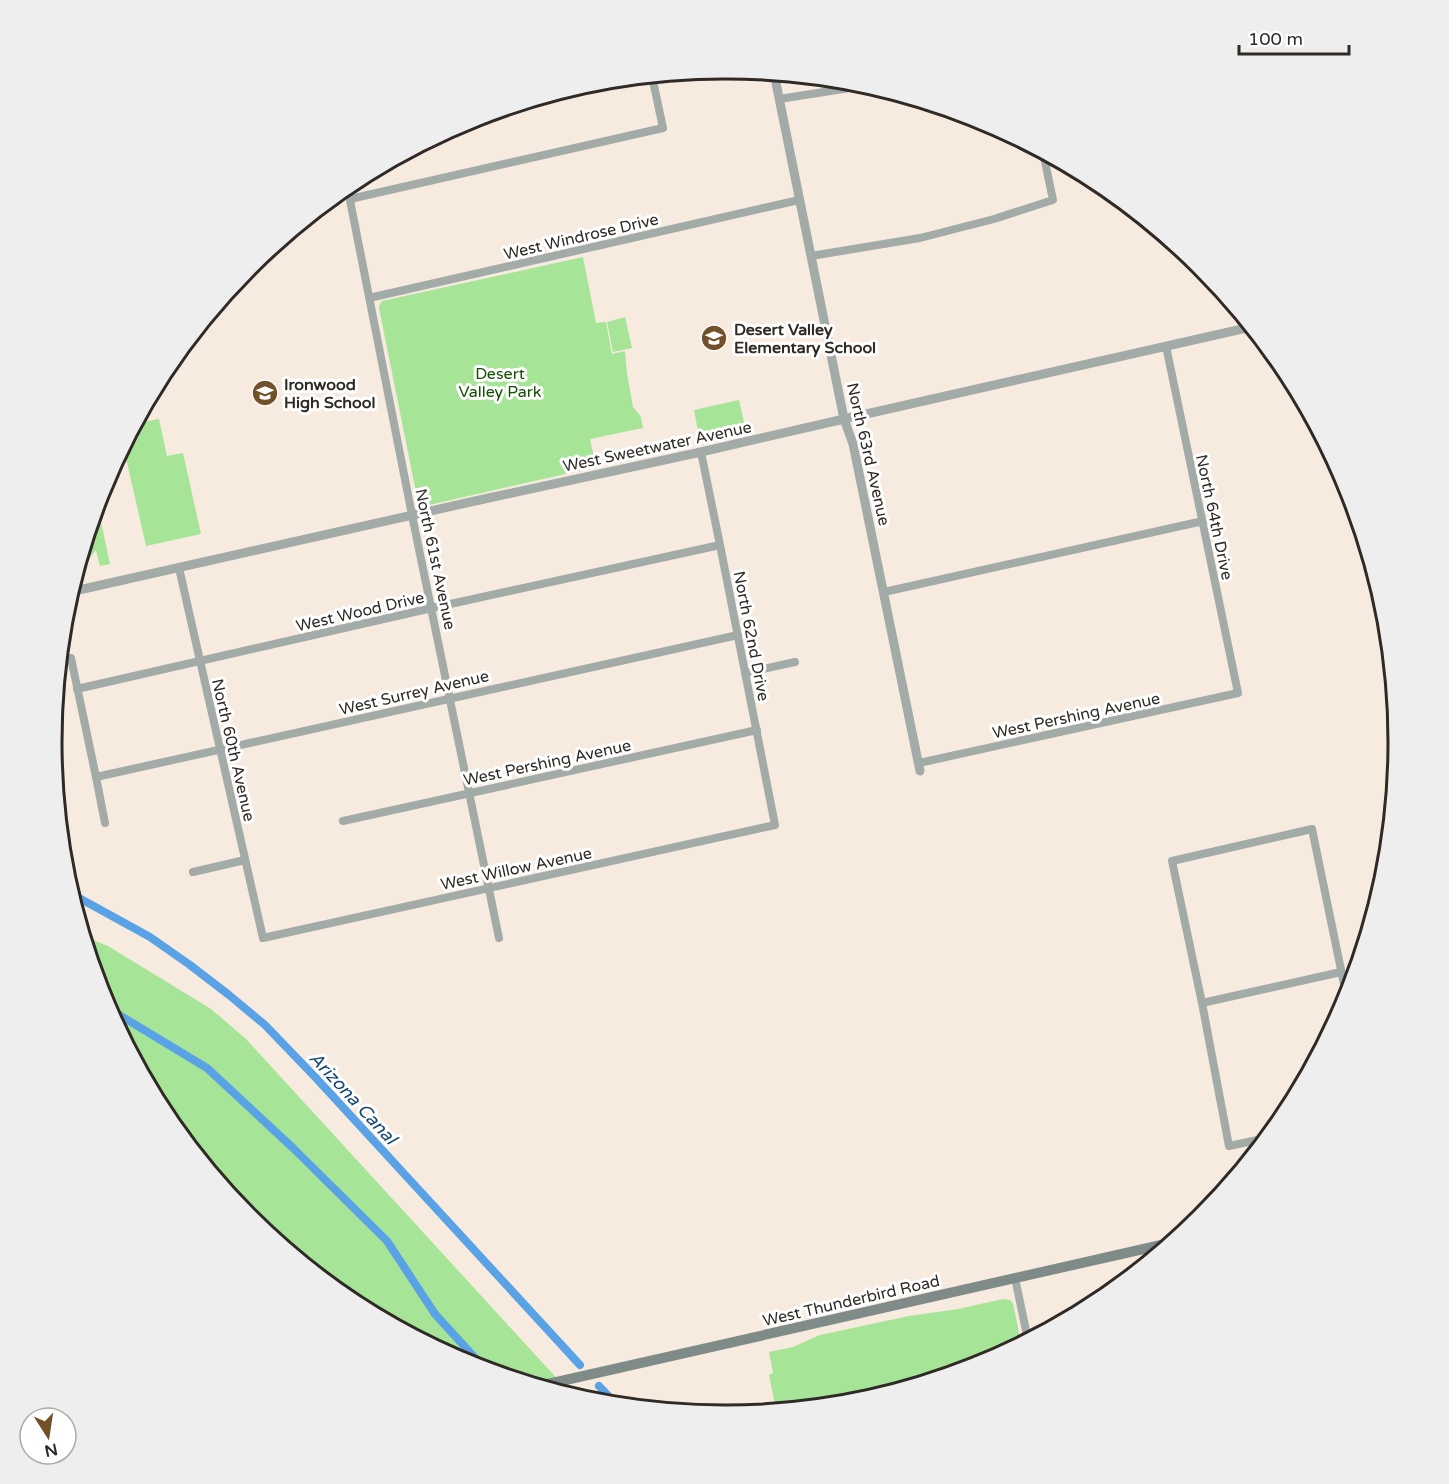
<svg xmlns="http://www.w3.org/2000/svg" width="1449" height="1484" viewBox="0 0 1449 1484" font-family="'Varela Round',sans-serif">
	<rect width="100%" height="100%" fill="#f7eade"/>
	<path fill="#a6e598" d="M583,257L596,323L606,322L612,354L625,351L627,374L633,407L641,417L643,428L590,439L596,467L425,506L421,505L418,502L379,308L380,304L382,301Z
		M625,317L632,348L613,352L607,322Z
		M739,400L745,426L699,436L694,410Z
		M159,419L167,456L183,453L201,534L146,546L123,445L134,424Z
		M97,503L110,564L100,566L96,550L88,560L77,569L82,552L90,537V524Z
		M83,936L108,946L211,1009L246,1039L574,1397L466,1364L350,1302L248,1218L164,1116L102,999Z
		M1003,1299L1010,1300L1013,1303L1021,1343L982,1364L856,1403L776,1410L769,1375L773,1373L769,1352L793,1347L820,1335L909,1316L958,1309Z"/>
	<g fill="none" stroke-linecap="round" stroke-linejoin="round">
		<path stroke="#5aa2e6" stroke-width="2" d="M192,1149L193,1148"/>
		<path stroke="#5aa2e6" stroke-width="8" d="M70,893L150,937L190,965L229,995L265,1025L316,1078L580,1365
			M106,1007L207,1068L293,1148L387,1241L435,1314L486,1370
			M599,1386L617,1405"/>
		<path stroke="#a3aba9" stroke-width="8" d="M779,99L869,85
			M347,185L414,525L499,938
			M350,199L663,128L652,76
			M811,256L920,238L994,219L1053,200L1043,152
			M369,298L799,200
			M1241,315L1244,328
			M179,568L263,938L775,825L720,545L701,452
			M884,592L1203,521
			M71,658L96,777L105,823
			M745,673L795,662
			M77,689L432,608L720,545
			M919,763L1238,693L1166,346
			M96,777L738,635
			M343,821L757,730
			M193,872L245,860
			M1202,1003L1341,972
			M1267,1138L1229,1146L1202,1003L1172,861L1312,829L1347,999
			M1015,1278L1028,1340"/>
		<path stroke="#a3aba9" stroke-width="9" d="M774,73L844,419L853,444L920,771
			M70,592L484,499L701,452L844,419L1251,327"/>
		<path stroke="#7f8b88" stroke-width="10" d="M539,1386L1170,1243"/>
	</g>
	<defs>
		<g id="school-disc" transform="scale(1.35)"><circle r="9.5" fill="#725028" stroke="#fff"/><path d="M0-5L7-2L0 1L-7-2ZM-4 1L0 2.5L4 1V4Q0 6-4 4Z" fill="#fff"/></g>
	</defs>
	<g fill-rule="evenodd">
		<use href="#school-disc" x="714" y="338"/>
		<use href="#school-disc" x="265" y="393"/>
	</g>
	<g text-anchor="middle" stroke-width="6" stroke-linejoin="round" paint-order="stroke">
		<g font-size="16" fill="#2f2a25" stroke="#fff">
			<text transform="translate(581 236) rotate(-13)" y="6">West Windrose Drive</text>
			<text transform="translate(657 446) rotate(-12)" y="6">West Sweetwater Avenue</text>
			<text transform="translate(869 454) rotate(77)" y="6">North 63rd Avenue</text>
			<text transform="translate(1215 517) rotate(78)" y="6">North 64th Drive</text>
			<text transform="translate(436 559) rotate(78)" y="6">North 61st Avenue</text>
			<text transform="translate(360 611) rotate(-13)" y="6">West Wood Drive</text>
			<text transform="translate(752 636) rotate(79)" y="6">North 62nd Drive</text>
			<text transform="translate(414 692) rotate(-13)" y="6">West Surrey Avenue</text>
			<text transform="translate(1076 715) rotate(-12)" y="6">West Pershing Avenue</text>
			<text transform="translate(234 750) rotate(77)" y="6">North 60th Avenue</text>
			<text transform="translate(547 762) rotate(-12)" y="6">West Pershing Avenue</text>
			<text transform="translate(516 868) rotate(-12)" y="6">West Willow Avenue</text>
			<text transform="translate(851 1300) rotate(-13)" y="6">West Thunderbird Road</text>
		</g>
		<g font-size="16" font-weight="bold" fill="#2f2a25" stroke="#fff" text-anchor="start">
			<text x="734" y="335">Desert Valley<tspan x="734" dy="18">Elementary School</tspan></text>
			<text x="284" y="390">Ironwood<tspan x="284" dy="18">High School</tspan></text>
		</g>
		<g font-size="16" fill="#125000" stroke="#fff">
			<text x="500" y="379">Desert<tspan x="500" dy="18">Valley Park</tspan></text>
		</g>
		<g font-size="18" font-style="italic" fill="#144774" stroke="#fff">
			<text transform="translate(353 1098) rotate(47)" y="6">Arizona Canal</text>
		</g>
	</g>
	<path d="M0 0H1449V1484H0ZM62 742a663 663 0 1 1 1326 0a663 663 0 1 1-1326 0Z" fill="#eee" fill-rule="evenodd"/>
	<path fill="none" stroke="#2f2a25" stroke-width="3" d="M62 742a663 663 0 1 1 1326 0a663 663 0 1 1-1326 0Z"/>
	<g transform="translate(48 1436) rotate(168)"><circle r="28" fill="#ffffff" stroke="#acaaa8" stroke-width="1.5"/>
	<path d="M0-4.5L10 22L0 15L-10 22Z" fill="#725028"/>
	<text y="-9" font-size="16" font-weight="bold" text-anchor="middle" fill="#2f2a25">N</text>
	</g>
	<path d="M1239 45v9h110v-9" fill="none" stroke="#2f2a25" stroke-width="3"/>
	<text x="1248" y="45" font-size="18" fill="#2f2a25" stroke="#ffffff" stroke-width="4.5" paint-order="stroke">100 m</text>
</svg>
